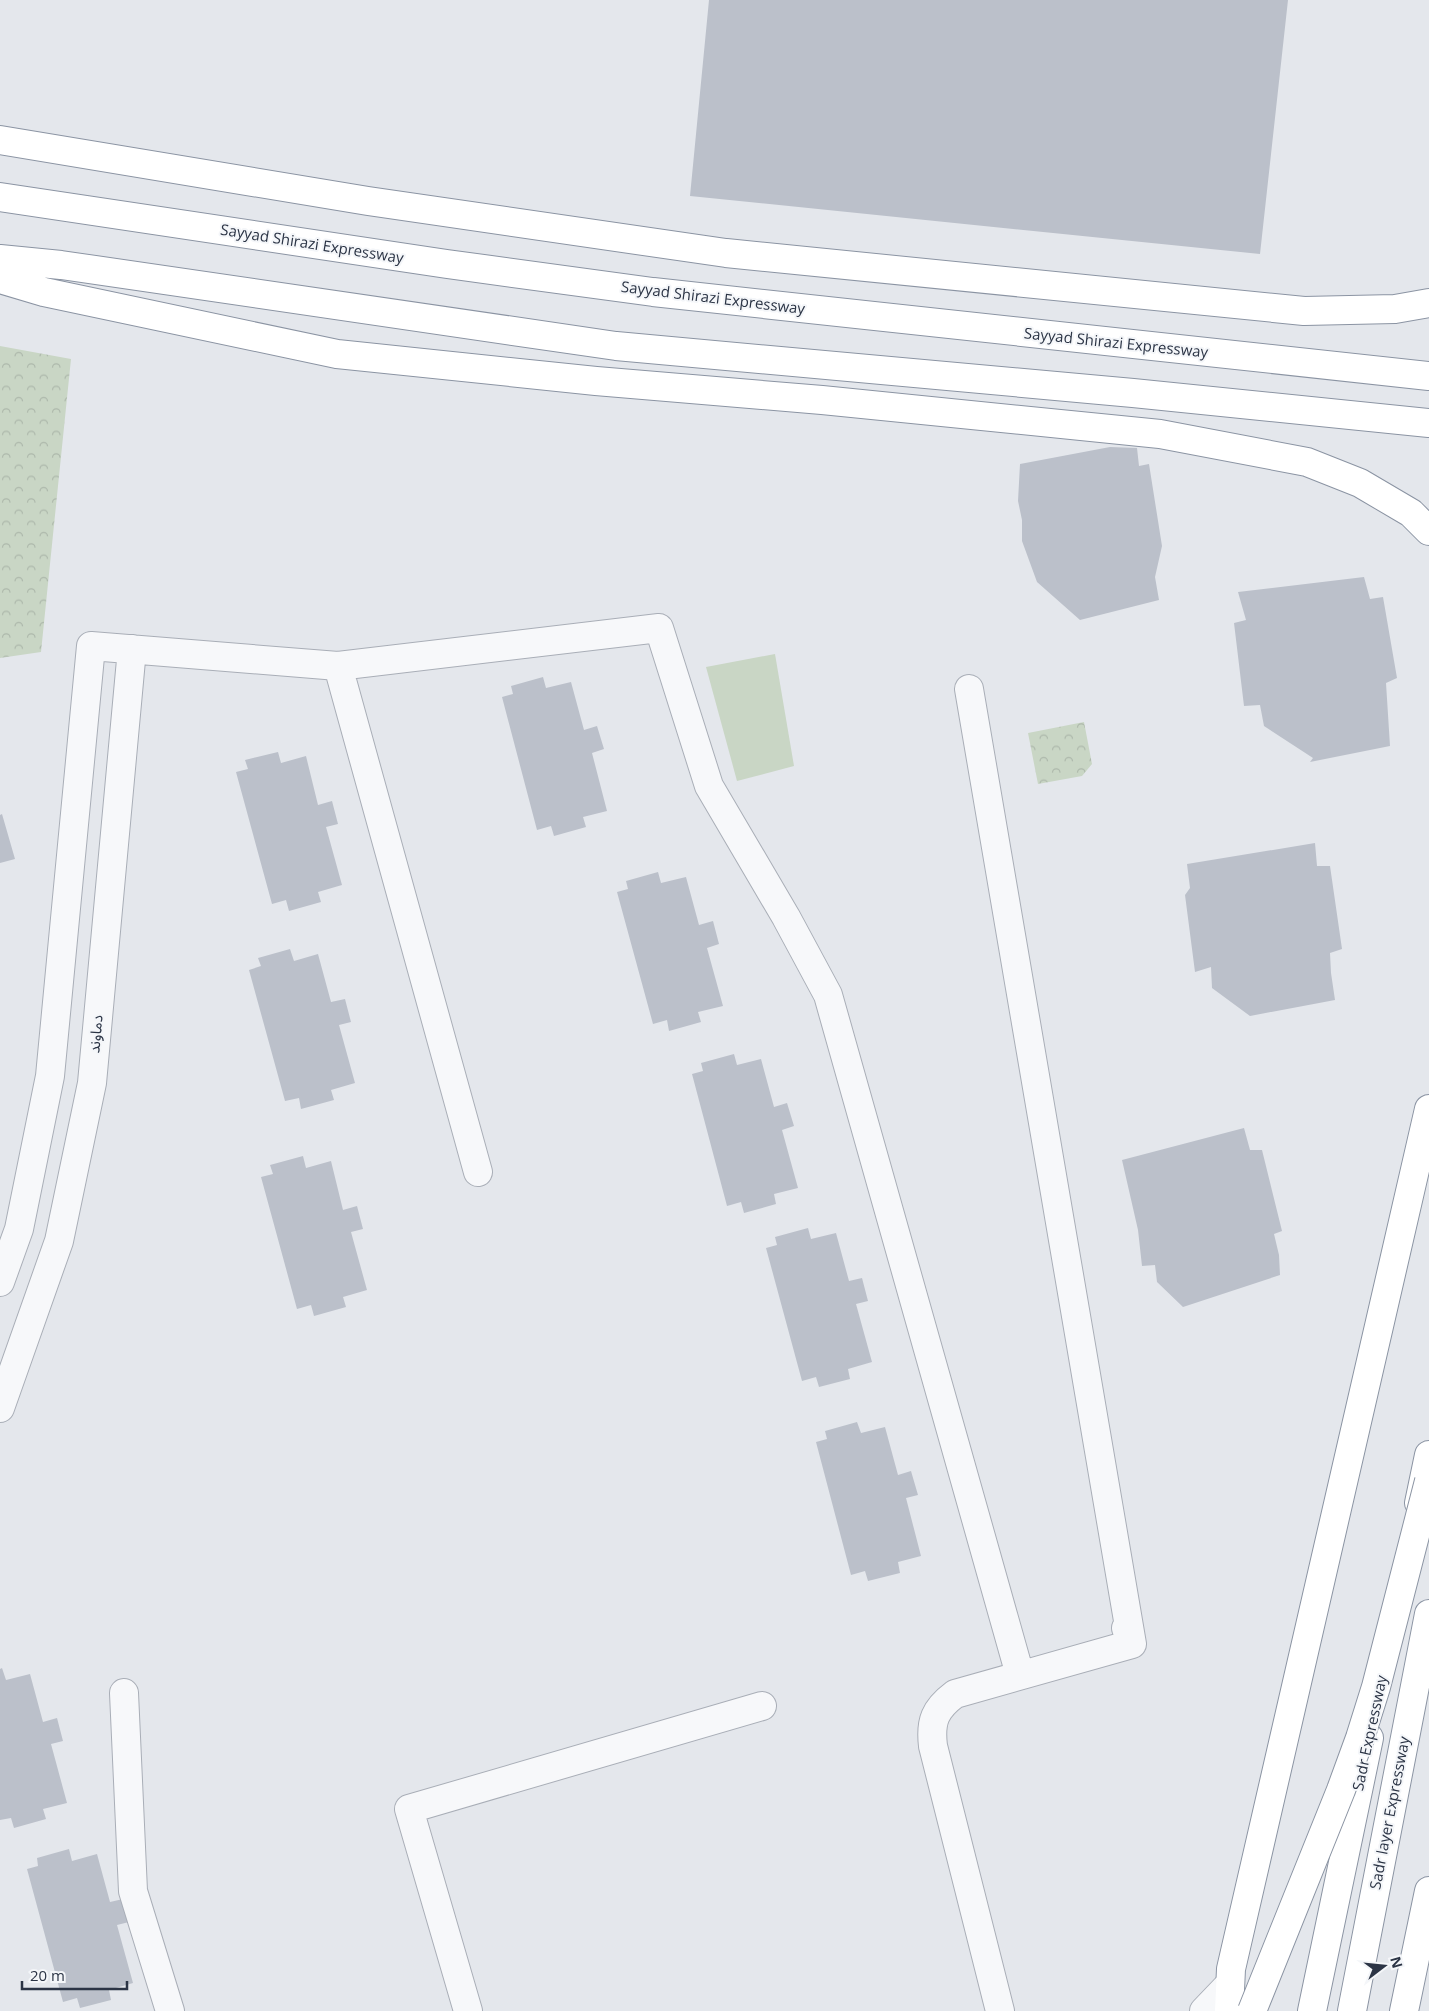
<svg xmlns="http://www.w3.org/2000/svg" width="1429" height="2011" viewBox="0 0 1429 2011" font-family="'Open Sans','Noto Sans Arabic',sans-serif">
	<defs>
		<pattern id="forest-crowns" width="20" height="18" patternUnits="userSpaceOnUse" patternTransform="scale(1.25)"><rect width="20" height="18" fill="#c9d6c5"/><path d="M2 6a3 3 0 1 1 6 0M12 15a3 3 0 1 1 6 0" fill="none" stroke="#adb8ab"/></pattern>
	</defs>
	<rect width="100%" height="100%" fill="#e4e7ec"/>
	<path fill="url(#forest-crowns)" d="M0,346L71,359L41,652L0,658Z
		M1084,722L1092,764L1082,776L1038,784L1028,733Z"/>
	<path fill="#c9d6c5" d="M775,654L794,766L737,781L706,667Z"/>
	<path fill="#bbc0ca" d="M709,0H1288L1260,254L690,196Z
		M1110,447L1137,448L1139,466L1149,464L1162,546L1155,577L1159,600L1080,620L1037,582L1022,541V520L1018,501L1020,464Z
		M1364,577L1370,599L1383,597L1397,678L1386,683L1390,746L1310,762L1313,758L1264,726L1260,705L1244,706L1234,623L1246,620L1238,592Z
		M543,677L546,688L571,682L584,730L597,726L604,749L592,753L607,811L583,817L586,827L554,836L551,826L537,830L502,697L513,694L511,686Z
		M278,752L281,763L306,756L318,805L332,801L338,824L326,827L342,885L318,892L321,902L289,911L286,900L272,904L236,772L248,769L245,760Z
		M2,814L15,859L0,863V815Z
		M1315,843L1317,866H1330L1342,949L1330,953L1331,973L1335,1000L1250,1016L1212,988L1211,967L1195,972L1185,895L1190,888L1187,864Z
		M658,872L661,883L686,877L699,925L713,921L719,944L707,948L723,1006L698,1012L701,1022L669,1031L667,1020L653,1024L617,892L628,889L626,881Z
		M290,949L294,961L318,954L331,1002L345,999L351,1022L339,1025L355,1083L331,1090L334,1100L301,1109L299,1098L285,1101L249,970L261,966L258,958Z
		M734,1054L737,1065L761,1059L774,1107L787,1103L794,1126L782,1130L798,1188L774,1194L776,1204L744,1213L741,1202L727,1206L692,1074L703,1071L701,1063Z
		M1244,1128L1250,1150H1262L1282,1231L1274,1234L1279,1255L1280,1275L1183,1307L1157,1282L1155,1265L1142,1266L1138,1230L1122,1160Z
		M303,1156L306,1168L331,1161L343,1210L357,1206L363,1229L351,1232L367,1290L343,1297L346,1307L314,1316L311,1305L297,1309L261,1177L273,1174L270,1165Z
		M808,1228L811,1239L836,1233L849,1281L862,1278L868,1301L856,1304L872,1362L848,1369L850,1379L819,1387L816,1377L802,1381L766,1248L777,1245L775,1237Z
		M857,1422L861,1433L885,1427L898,1475L911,1471L918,1495L906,1498L921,1556L898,1562L900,1573L868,1581L865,1571L851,1575L816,1442L827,1439L825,1431Z
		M2,1668L6,1680L30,1674L43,1722L57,1718L63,1741L51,1744L67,1803L43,1809L46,1819L14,1828L11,1818L0,1820V1669Z
		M69,1849L72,1861L97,1854L110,1902L123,1899L129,1922L117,1925L133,1983L109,1990L111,2000L80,2008L77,1998L63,2002L27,1869L38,1866L37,1858Z"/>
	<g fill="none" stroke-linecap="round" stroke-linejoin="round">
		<g stroke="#a9aeb7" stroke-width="30">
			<path id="minor" d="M338,666L478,1172
				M969,689L1132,1644
				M0,1282L19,1229L50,1076L91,646L338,666L659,628L709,786L786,917L828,995L1020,1675
				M0,1408L59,1241L92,1083L132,649
				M124,1693L133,1891L170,2011
				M468,2011L409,1809L762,1706
				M1000,2011L933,1746C930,1721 935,1709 955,1694L1132,1644L1126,1628
				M1204,2011L1226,1988"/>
		</g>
		<g stroke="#8b94a3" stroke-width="30">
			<path id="highway" d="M0,140L368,201L726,253L1304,311L1395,309L1429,303
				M0,197L447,264L653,292L1429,376
				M0,259L61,265L616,346L1133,393L1429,423
				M0,279L44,292L337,354L596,381L822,400L1160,434L1307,462L1360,483L1411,513L1429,531
				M1419,1503L1429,1455
				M1229,2011L1231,1969L1429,1109
				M1312,2011L1369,1738
				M1352,2011L1429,1614
				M1404,2011L1429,1891"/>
		</g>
		<use href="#minor" stroke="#f7f8fa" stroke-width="28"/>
		<use href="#highway" stroke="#fff" stroke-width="28"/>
		<g stroke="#8b94a3" stroke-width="30" stroke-linecap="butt">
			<path id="highway-bridge" d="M1252,2011L1341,1790L1360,1738L1376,1687L1429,1481"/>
		</g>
		<use href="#highway-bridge" stroke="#fff" stroke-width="28"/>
	</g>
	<g text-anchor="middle" stroke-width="4" stroke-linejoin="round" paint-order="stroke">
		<g font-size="15" fill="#2b3445" stroke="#f4f6f9">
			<text transform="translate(312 244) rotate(9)" y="5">Sayyad Shirazi Expressway</text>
			<text transform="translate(713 298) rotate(7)" y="5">Sayyad Shirazi Expressway</text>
			<text transform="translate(1116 343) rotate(6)" y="5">Sayyad Shirazi Expressway</text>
			<text transform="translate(96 1034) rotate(-85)" y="5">دماوند</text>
			<text transform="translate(1370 1733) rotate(-78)" y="5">Sadr Expressway</text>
			<text transform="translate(1390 1813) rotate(-79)" y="5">Sadr layer Expressway</text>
		</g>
	</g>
	<g transform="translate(1384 1966) rotate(74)" stroke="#f4f6f9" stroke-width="4" paint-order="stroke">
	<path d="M0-4L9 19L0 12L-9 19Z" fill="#2b3445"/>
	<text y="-8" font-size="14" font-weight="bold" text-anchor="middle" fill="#2b3445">N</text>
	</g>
	<path d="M22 1981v8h105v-8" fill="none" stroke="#2b3445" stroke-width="2.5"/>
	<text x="30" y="1981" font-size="15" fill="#2b3445" stroke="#f4f6f9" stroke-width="4" paint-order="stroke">20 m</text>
</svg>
